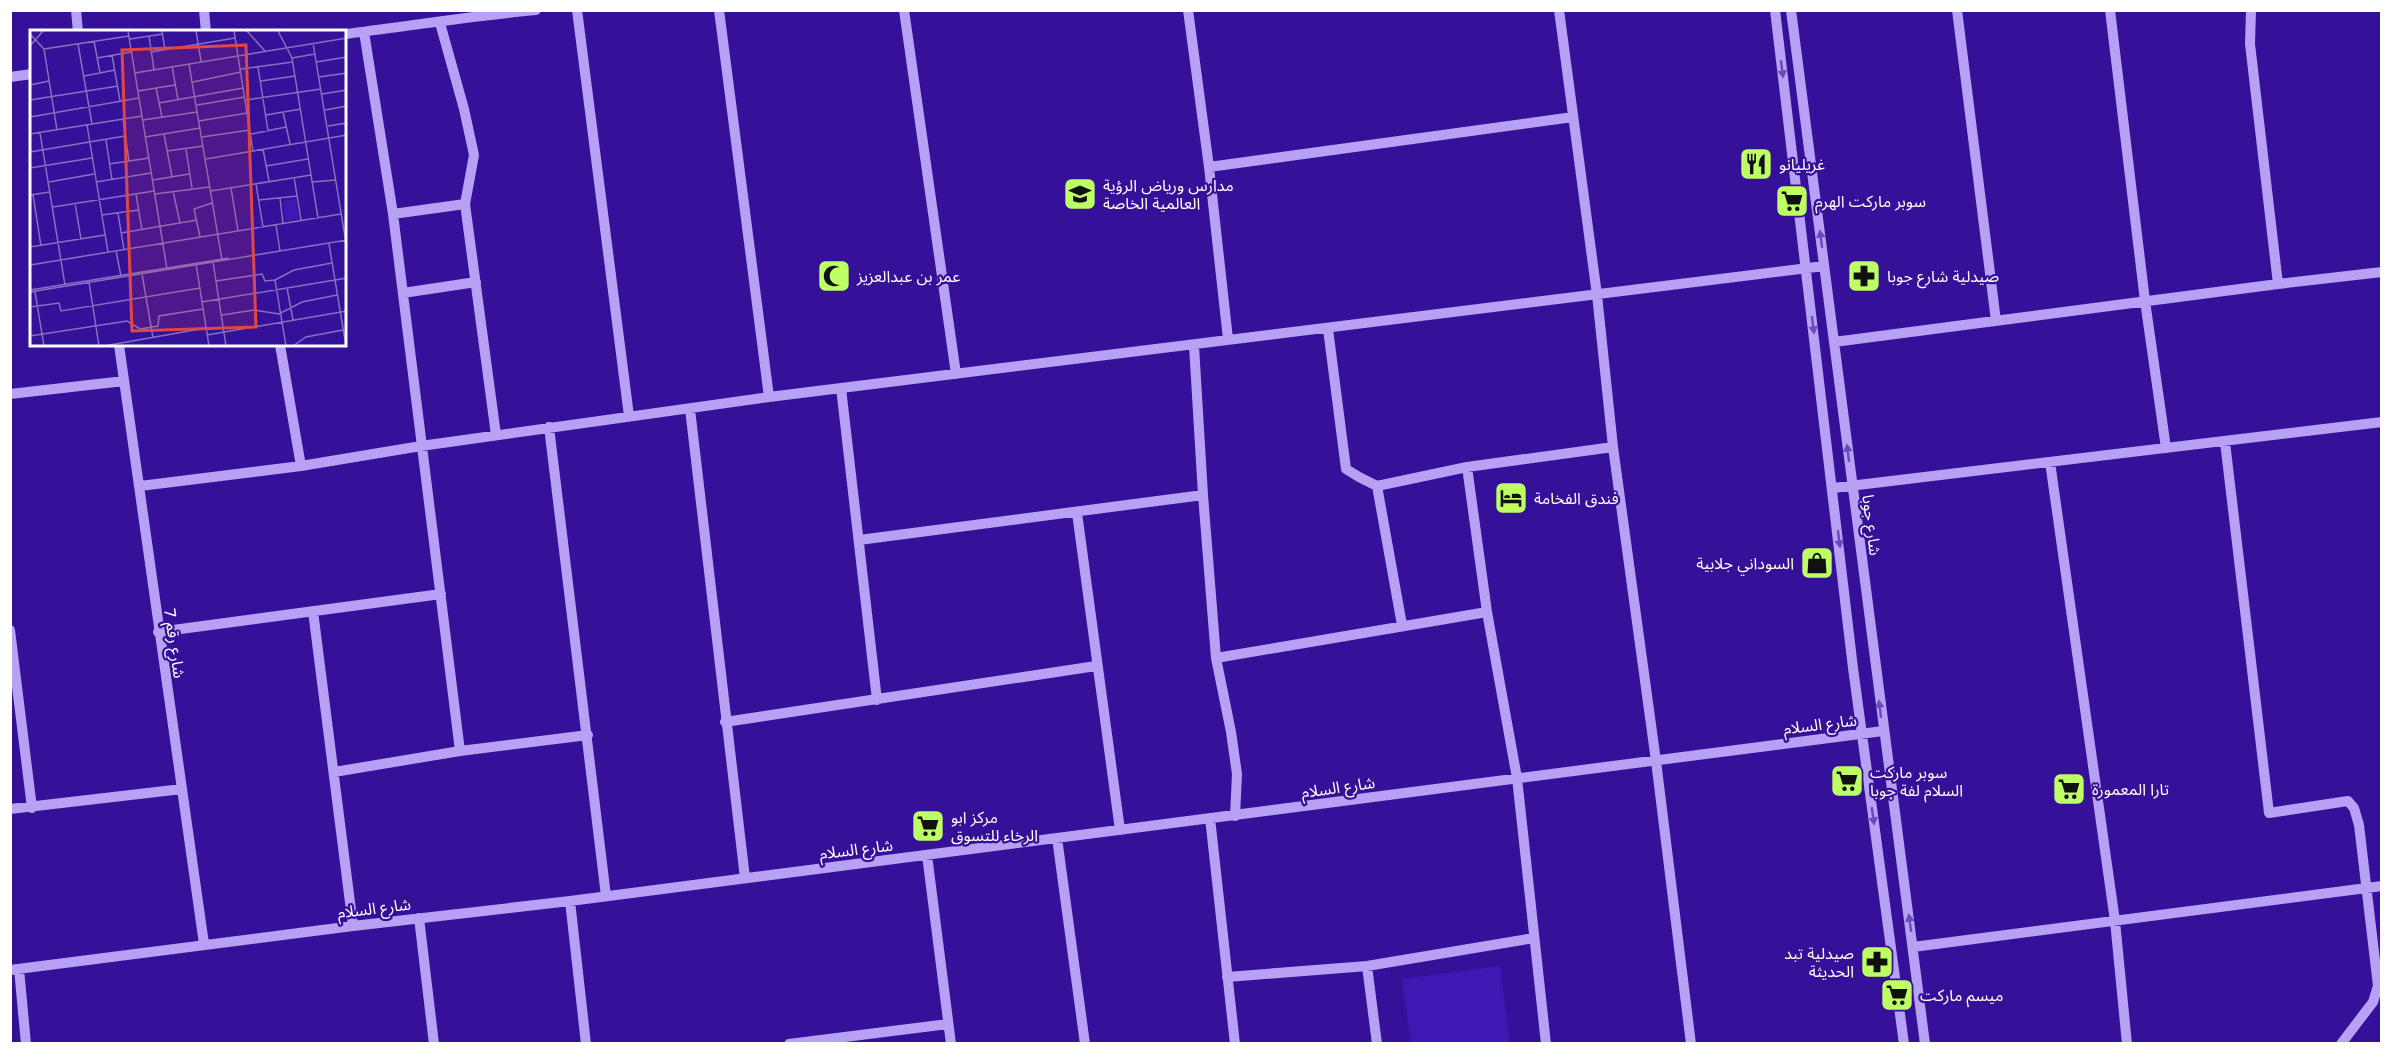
<svg xmlns="http://www.w3.org/2000/svg" width="2392" height="1054" viewBox="0 0 2392 1054" font-family="'Varela Round','Noto Sans Arabic',sans-serif">
	<rect width="100%" height="100%" fill="#351098"/>
	<path fill="#3f17b3" d="M1500,966L1510,1043H1411L1402,979Z"/>
	<g fill="none" stroke-linecap="round" stroke-linejoin="round">
		<path stroke="#b6a1f4" stroke-width="10" d="M76,10L78,32
			M204,10L206,32
			M577,10L629,416
			M719,10L769,397
			M904,10L956,374
			M1188,10L1209,167L1228,339
			M1559,10L1597,295L1613,447L1656,761L1691,1044
			M1775,10L1853,668L1904,1044
			M1791,10L1925,1044
			M1957,10L1996,321
			M2110,10L2145,301L2166,448
			M2251,10L2250,44L2278,284
			M440,23L464,109L474,155L465,204L496,435
			M364,32L393,214L460,751
			M345,34C409,26 472,16 536,10
			M10,77L32,74
			M1209,167L1573,117
			M393,214L465,204
			M403,293L476,282
			M1328,329L1346,469L1359,477L1377,486L1467,467L1613,447
			M1834,342L2278,284L2382,272
			M119,345L204,944
			M280,345L301,466
			M1194,346L1203,495L1216,658L1231,732L1237,774L1235,816
			M841,388L877,700
			M10,394L124,381
			M690,409L745,878
			M549,427L606,896
			M2225,442L2269,813L2348,801L2354,808L2359,825L2378,986L2373,1002L2341,1044
			M2050,462L2115,921L2127,1044
			M1467,467L1487,612L1517,778L1546,1044
			M140,486L301,466L421,446L769,397L1824,266
			M1377,486L1402,625
			M1833,488L2382,422
			M1077,513L1120,830
			M859,540L1203,495
			M313,611L353,926
			M10,630L32,808
			M158,632L441,594
			M1216,658L1487,612
			M725,722L1096,666
			M334,772L460,751L588,735
			M10,809L182,789
			M1210,818L1235,1044
			M1057,838L1085,1044
			M927,855L951,1044
			M570,901L586,1044
			M419,918L434,1044
			M1913,947L2382,886
			M1367,966L1377,1044
			M19,969L26,1044
			M10,970L353,926L570,901L1883,731
			M1227,977L1367,966L1534,938
			M789,1044L948,1024"/>
	</g>
	<defs><path id="oneway-solid" d="M-6-.8H1V-3.2L6.5 0L1 3.2V.8H-6Z" transform="scale(1.5)"/></defs>
	<g fill="#694abd">
		<use href="#oneway-solid" transform="translate(1782 69) rotate(83)"/>
		<use href="#oneway-solid" transform="translate(1821 239) rotate(-97)"/>
		<use href="#oneway-solid" transform="translate(1813 325) rotate(83)"/>
		<use href="#oneway-solid" transform="translate(1848 453) rotate(-97)"/>
		<use href="#oneway-solid" transform="translate(1839 539) rotate(83)"/>
		<use href="#oneway-solid" transform="translate(1880 709) rotate(-97)"/>
		<use href="#oneway-solid" transform="translate(1873 816) rotate(82)"/>
		<use href="#oneway-solid" transform="translate(1910 923) rotate(-98)"/>
	</g>
	<defs>
		<g id="restaurant-square" transform="scale(1.725)"><rect x="-9" y="-9" width="18" height="18" rx="4" fill="#beff64" stroke="#351098"/><path d="M-5-6h1v4h1v-4h1v4h1v-4h1v5L-1.5 .5V6h-2V.5L-5-1ZM5-6V6H3V1.5H1.5Q1.5-4 5-6Z" fill="#111"/></g>
		<g id="school-square" transform="scale(1.725)"><rect x="-9" y="-9" width="18" height="18" rx="4" fill="#beff64" stroke="#351098"/><path d="M0-5L7-2L0 1L-7-2ZM-4 1L0 2.5L4 1V4Q0 6-4 4Z" fill="#111"/></g>
		<g id="supermarket-square" transform="scale(1.725)"><rect x="-9" y="-9" width="18" height="18" rx="4" fill="#beff64" stroke="#351098"/><path d="M-6-5.5h2.5l.6 2H6L4.5 2H-2.5L-4.4-4H-6ZM-1.5 3.2a1.3 1.3 0 1 0 .1 0ZM3 3.2a1.3 1.3 0 1 0 .1 0Z" fill="#111"/></g>
		<g id="mosque-square" transform="scale(1.725)"><rect x="-9" y="-9" width="18" height="18" rx="4" fill="#beff64" stroke="#351098"/><path d="M3.5-4.9A6 6 0 1 0 3.5 4.9A5 5 0 1 1 3.5-4.9Z" fill="#111"/></g>
		<g id="pharmacy-square" transform="scale(1.725)"><rect x="-9" y="-9" width="18" height="18" rx="4" fill="#beff64" stroke="#351098"/><path d="M-2-6h4v4h4v4h-4v4h-4v-4h-4v-4h4Z" fill="#111"/></g>
		<g id="hotel-square" transform="scale(1.725)"><rect x="-9" y="-9" width="18" height="18" rx="4" fill="#beff64" stroke="#351098"/><path d="M-6-4.5h1.5V1H6V5H4.5V3h-9V5H-6ZM-4 0a1.8 1.8 0 1 1 3.6 0ZM.5 0V-2.5h3Q6-2.5 6 0Z" fill="#111"/></g>
		<g id="shop-square" transform="scale(1.725)"><rect x="-9" y="-9" width="18" height="18" rx="4" fill="#beff64" stroke="#351098"/><path d="M-5-2.5h2.3a2.7 3.5 0 0 1 5.4 0H5L5.5 6h-11ZM-1.5-2.5h3a1.5 2.3 0 0 0-3 0Z" fill="#111"/></g>
	</defs>
	<g fill-rule="evenodd">
		<use href="#restaurant-square" x="1756" y="164"/>
		<use href="#school-square" x="1080" y="194"/>
		<use href="#supermarket-square" x="1792" y="201"/>
		<use href="#mosque-square" x="834" y="276"/>
		<use href="#pharmacy-square" x="1864" y="276"/>
		<use href="#hotel-square" x="1511" y="498"/>
		<use href="#shop-square" x="1817" y="563"/>
		<use href="#supermarket-square" x="1847" y="781"/>
		<use href="#supermarket-square" x="2069" y="789"/>
		<use href="#supermarket-square" x="928" y="826"/>
		<use href="#pharmacy-square" x="1877" y="962"/>
		<use href="#supermarket-square" x="1897" y="995"/>
	</g>
	<g text-anchor="middle" stroke-width="4.5" stroke-linejoin="round" paint-order="stroke">
		<g font-size="16" fill="#fff" stroke="#351098" text-anchor="start">
			<text x="1779" y="170">غريليانو</text>
			<text x="1103" y="191">مدارس ورياض الرؤية<tspan x="1103" dy="18">العالمية الخاصة</tspan></text>
			<text x="1815" y="207">سوبر ماركت الهرم</text>
			<text x="857" y="282">عمر بن عبدالعزيز</text>
			<text x="1887" y="282">صيدلية شارع جوبا</text>
			<text x="1534" y="504">فندق الفخامة</text>
			<text x="1794" y="569" text-anchor="end">السوداني جلابية</text>
			<text x="1870" y="778">سوبر ماركت<tspan x="1870" dy="18">السلام لفة جوبا</tspan></text>
			<text x="2092" y="795">تارا المعمورة</text>
			<text x="951" y="823">مركز ابو<tspan x="951" dy="18">الرخاء للتسوق</tspan></text>
			<text x="1854" y="959" text-anchor="end">صيدلية تبد<tspan x="1854" dy="18">الحديثة</tspan></text>
			<text x="1920" y="1001">ميسم ماركت</text>
		</g>
		<g font-size="16" fill="#fff" stroke="#351098">
			<text transform="translate(1872 525) rotate(83)" y="6">شارع جوبا</text>
			<text transform="translate(175 643) rotate(82)" y="6">شارع رقم 7</text>
			<text transform="translate(1820 724) rotate(-7)" y="6">شارع السلام</text>
			<text transform="translate(1338 787) rotate(-8)" y="6">شارع السلام</text>
			<text transform="translate(856 849) rotate(-7)" y="6">شارع السلام</text>
			<text transform="translate(374 908) rotate(-7)" y="6">شارع السلام</text>
		</g>
	</g>
	<g transform="translate(30 30)">
		<rect width="316" height="316" fill="#351098"/>
		<path d="M265,169L269,189L255,191L253,171Z" fill="#3f17b3"/>
		<path fill="none" stroke="#8670c1" stroke-width="1.5" d="M98,1L137,239M132,1L135,20M166,1L171,31M204,1L223,121M217,1L235,21M248,1L262,28L288,188M0,4L14,19L27,100M119,6L124,40M100,9L133,4M64,11L70,43M283,13L317,219M48,14L62,94M0,16L13,1M14,19L99,6M121,22L205,8M82,25L90,71M67,28L101,22M262,28L285,24M286,32L317,27M159,34L192,230M142,36L148,70M228,37L238,101M211,39L263,32M105,43L317,8M54,46L85,40M289,47L317,43M231,51L265,46M163,52L211,42M0,55L19,51M126,58L132,87M108,61L145,55M292,64L317,60M0,70L88,56M216,70L291,59M129,73L213,58M167,75L215,67M295,80L317,76M253,82L260,114M236,85L271,79M0,87L109,68M93,89L99,131M113,90L167,82M169,91L217,83M57,95L78,222M298,96L317,93M10,103L35,255M0,104L112,86M134,104L142,147M221,104L256,97M115,107L170,98M172,107L220,100M76,110L82,150M156,119L162,158M233,119L239,151M137,121L173,116M0,122L95,106M176,129L317,105M79,134L119,128M236,136L278,129M0,138L62,128M264,147L271,190M123,150L159,144M19,152L64,144M66,152L121,143M282,152L305,150M226,154L233,197M201,158L208,201M143,161L150,193M181,161L281,145M106,164L112,200M125,164L179,157M0,165L20,162M3,165L11,216M250,168L253,193M229,170L267,166M45,173L51,209M23,177L124,161M88,183L94,220M72,185L108,180M246,195L250,221M91,203L167,190M170,207L164,179L182,173M299,214L316,316M0,217L75,205M86,221L91,246M183,232L196,316M166,234L179,316M0,235L311,184M112,244L123,308M245,250L256,316M186,251L232,244L235,251L245,250L264,240L302,233M59,252L69,316M257,258L263,290M0,260L199,228M0,262L317,210M5,262L14,316M172,272L317,248M0,277L29,273L31,281L170,258M192,285L224,280L249,284L272,272L307,265M177,305L317,281M0,306L97,291L110,299L128,296L129,286L173,279M74,316L176,298M216,316H246M263,316L276,307L313,300"/>
		<path fill="#dc4848" fill-opacity="0.15" stroke="#dc4848" stroke-width="3" d="M216,15L226,297L102,301L92,20Z"/>
		<rect width="316" height="316" fill="none" stroke="#fff" stroke-width="3"/>
	</g>
	<rect width="2392" height="1054" fill="none" stroke="#ffffff" stroke-width="24"/>
</svg>
